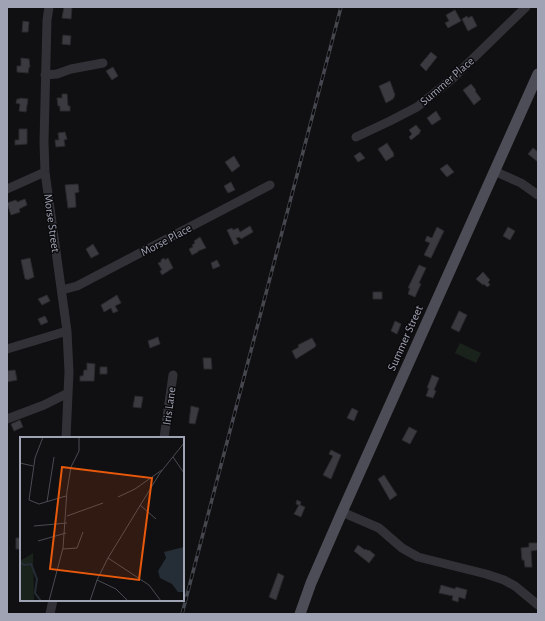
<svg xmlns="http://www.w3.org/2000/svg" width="545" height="621" viewBox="0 0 545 621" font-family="'Alegreya Sans',sans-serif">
	<rect width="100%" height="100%" fill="#101012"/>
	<path fill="#1a221c" d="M460,343L481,353L476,363L455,353Z"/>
	<path fill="#3a3a40" stroke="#2a2a2e" d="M64,7H72L71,19L62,18Z
		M455,10L461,21L448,28L445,23L449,21L446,15Z
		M467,16L468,18L472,16L477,26L468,31L462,19Z
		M23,21L29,22L28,32H22Z
		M63,35L71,36L70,45L62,44Z
		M431,52L437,57L426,71L420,65Z
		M21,58L29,59L30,67H29L28,73L17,72V66H21Z
		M113,67L118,76L112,80L106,71Z
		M390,81L395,95L393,99L386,103L379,86Z
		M471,84L476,90L475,91L481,99L474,105L463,90Z
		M62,94H67L68,106H70V111H60V106H58L57,98H62Z
		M20,98L28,99L26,112L19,111L20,104L16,103L17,99H20Z
		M436,111L441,119L432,125L427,118Z
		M416,125L421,131L419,132L420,133L411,140L409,137L412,134L409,130Z
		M19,129H27V144L15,145V140H19Z
		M65,132L67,139L64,140L65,146L56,147L55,140H59L58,133Z
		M387,143L394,154H393L394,156L386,161L378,149Z
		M533,148L538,152V162L528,154Z
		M360,152L365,158L358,162L354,156Z
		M234,156L240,166L232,172L225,162Z
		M447,164L454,172L447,177L440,169Z
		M231,182L235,190L228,193L224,186Z
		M78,184L79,192L75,193L76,207L68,208L65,185Z
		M25,199L27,205L19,209L20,212L11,215L7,203L16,200L17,202Z
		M250,226L253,232L241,239L240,237L236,238L239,243L234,245L227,230L232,228L233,230L238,228L240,232Z
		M437,227L444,231L431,258L424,255L430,243L425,241L427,236L432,238Z
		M508,227L515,231L510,240L503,236Z
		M200,237L206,248L198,251V252L192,255L189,249L193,247L192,245L195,243L194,241Z
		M93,244L99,254L91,258L86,249Z
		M30,258L34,277L27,280V279H25L21,260Z
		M164,258L165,260L168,258L173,268L162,275L160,271L162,270L158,263L161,262V260Z
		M217,260L220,266L213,269L211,263Z
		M419,265L426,268L419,283L421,284L415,297L408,294L410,288H408Z
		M483,272L490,280L488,282L490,285L487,287L484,284L483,285L476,279Z
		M373,292H382V299H373Z
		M47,295L50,301L42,305L38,299Z
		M117,295L121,303L115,306L118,311L113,313L111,308L104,312L101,305Z
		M459,311L467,315L459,332L451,328Z
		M45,316L48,322L41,325L38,319Z
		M395,321L401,324L397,334L391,331Z
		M158,337L160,344L150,348L148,341Z
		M312,338L316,345L315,347L296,359L292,351L299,347L298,345Z
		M203,358H211L212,369H204Z
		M87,363L95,364L94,381H80V376H83L84,370H87Z
		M100,367H107V374H100Z
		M15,370L17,380L7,382V371Z
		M432,375L439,378L434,390L436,391L433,398L426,396L429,388H427Z
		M135,396L143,397L141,408L133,407Z
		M191,406L199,408L195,424L189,423Z
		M352,408L358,411L354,421L347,418Z
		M20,420L23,427L14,431L11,424Z
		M409,427L417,431L410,444L402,440Z
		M331,450L341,455L331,479L323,475L333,456L329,454Z
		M384,475L397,495L390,500L378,479Z
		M297,500L301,502L300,505L305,507L301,517L294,514L299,505L296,504Z
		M16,538H21V549H16Z
		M529,543H538V550L531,551L532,567H525L524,560H522L521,548L529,547Z
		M358,545L365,550L366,549L368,551L369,550L375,555L369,563L354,551Z
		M278,573L284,576L276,600L269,597Z
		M441,585L455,589L456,587L467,590L465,599L459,597L458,602L452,600L453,596L439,593Z"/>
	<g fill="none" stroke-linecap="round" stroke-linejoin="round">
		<path stroke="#313137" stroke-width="9" d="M49,7L47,20L44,142L45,172L67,331L69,372L66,438
			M45,75L57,74L71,69L103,63
			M356,137L390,121L417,107L452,79L526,7
			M494,171L521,183L538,195
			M7,189L45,172
			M62,290L77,286L270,185
			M7,349L67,331
			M7,419L44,405L68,393
			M164,438L173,375
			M342,512L379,528L402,548L418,557L486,574L504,580L515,586L538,605
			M50,614L53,600"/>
		<path stroke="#4c4d56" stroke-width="11" d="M300,614L311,583L342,512L538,74"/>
		<g stroke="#45474e" stroke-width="3.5">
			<path id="rail" d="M182,614L341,7"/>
		</g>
		<use href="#rail" stroke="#0b0b0d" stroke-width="2" stroke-dasharray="6" stroke-linecap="butt"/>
	</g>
	<g text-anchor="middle" stroke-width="3" stroke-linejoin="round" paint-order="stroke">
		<g font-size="12" fill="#a0a3b4" stroke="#0b0b0d">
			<text transform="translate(447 81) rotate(-41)" y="4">Summer Place</text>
			<text transform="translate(52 223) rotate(82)" y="4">Morse Street</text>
			<text transform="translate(166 240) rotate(-28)" y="4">Morse Place</text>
			<text transform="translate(405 338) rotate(-66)" y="4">Summer Street</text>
			<text transform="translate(169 406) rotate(-82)" y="4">Iris Lane</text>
		</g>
	</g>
	<g transform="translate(20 437)">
		<rect width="164" height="164" fill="#101012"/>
		<path d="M13,116L14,164H0V124Z" fill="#1a221c"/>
		<path d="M164,110V155H158L152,147L140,141L138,134L146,121L144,115Z" fill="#252d36"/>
		<path fill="none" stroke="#252d36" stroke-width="2" d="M0,125L4,128L11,127L17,142L15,156L21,164"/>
		<path fill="none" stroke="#4a4b53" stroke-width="1" d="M23,0L15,21L9,63L19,67L46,59M153,20L164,36M0,26L13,29M98,60L115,52L142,33M27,65L34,20M120,68L136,82M47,79L83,66M14,89L47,86M18,104L46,96M43,112L57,111L63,95M88,121L129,148L141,164M77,143L96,152L108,164M29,164L43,111L47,54L51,30L59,14V0M70,164L77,143L88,121L140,36L164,6"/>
		<path fill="#e8590c" fill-opacity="0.15" stroke="#e8590c" stroke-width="2" d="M42,30L132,41L119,143L30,132Z"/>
		<rect width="164" height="164" fill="none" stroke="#a0a3b4" stroke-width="2"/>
	</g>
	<rect width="545" height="621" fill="none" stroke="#a0a3b4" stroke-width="16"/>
</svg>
